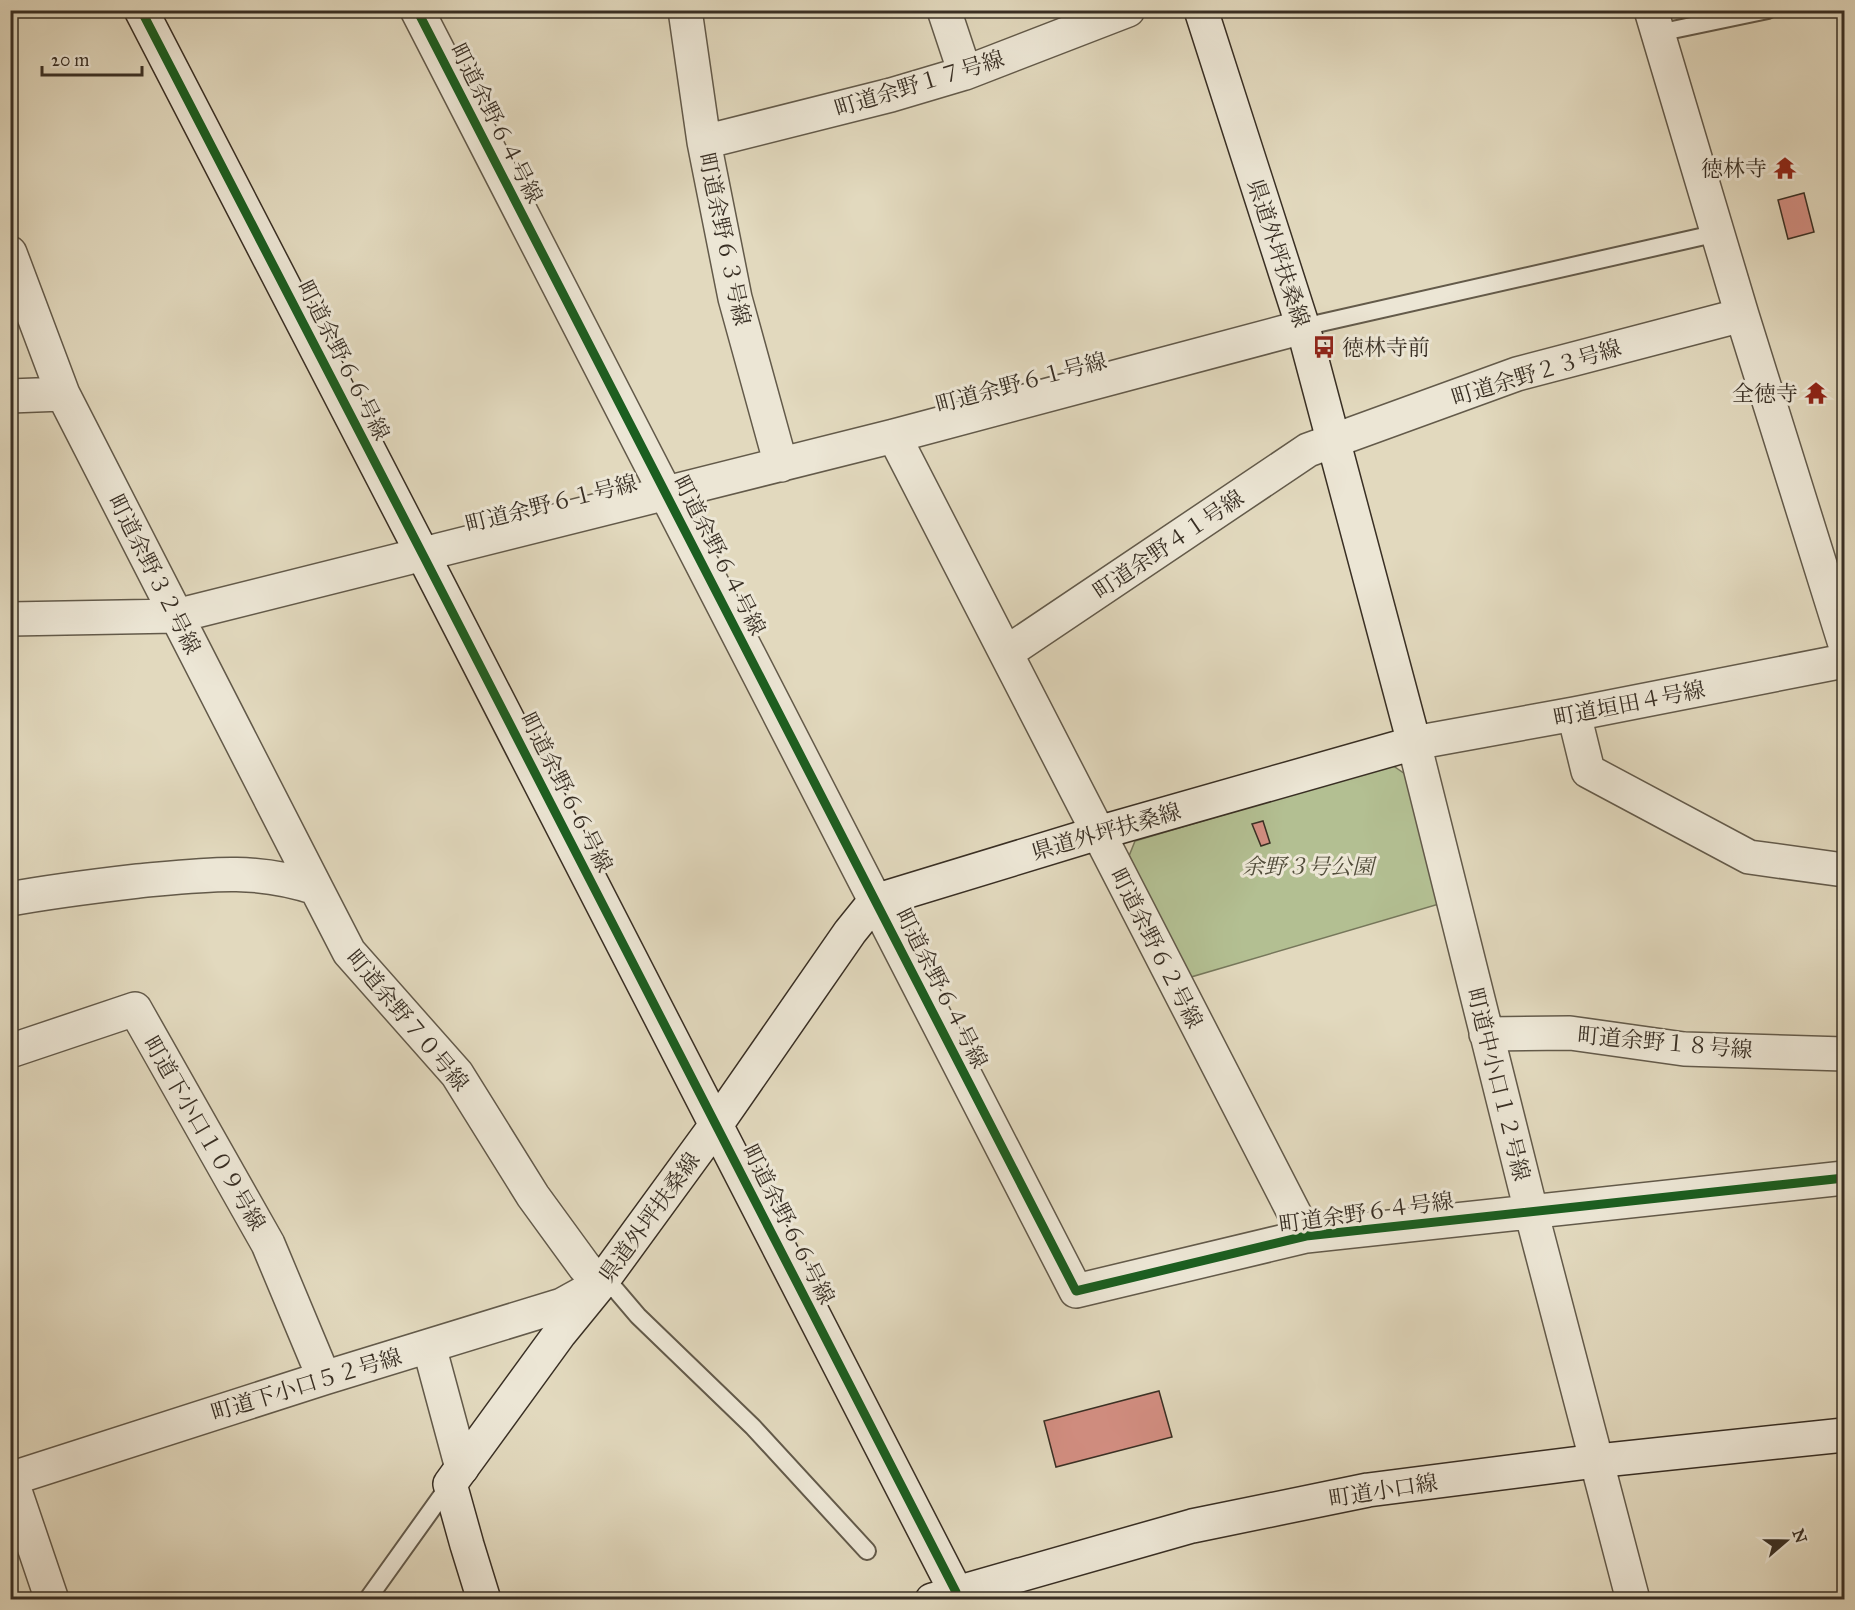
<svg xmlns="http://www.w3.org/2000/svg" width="1855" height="1610" viewBox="0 0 1855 1610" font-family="'IM FELL Great Primer','Noto Serif JP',serif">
	<rect width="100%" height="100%" fill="#e2d9be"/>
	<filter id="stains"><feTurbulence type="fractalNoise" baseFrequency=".00333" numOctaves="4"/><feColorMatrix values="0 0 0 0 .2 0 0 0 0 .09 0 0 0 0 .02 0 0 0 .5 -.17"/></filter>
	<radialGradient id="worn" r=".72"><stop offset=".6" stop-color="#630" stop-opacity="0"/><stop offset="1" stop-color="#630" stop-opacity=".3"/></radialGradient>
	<path fill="#b3bf92" stroke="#76775b" stroke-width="1.5" d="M1392,765L1405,774L1439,904L1191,977L1129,856L1135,841Z"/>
	<path fill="#d48f83" stroke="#392f24" stroke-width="1.5" d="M1804,193L1814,232L1788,239L1778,200Z
		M1263,821L1270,843L1261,846L1252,824Z
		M1159,1391L1172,1437L1056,1467L1044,1421Z"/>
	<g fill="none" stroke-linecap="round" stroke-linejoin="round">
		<g stroke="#635a4a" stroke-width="20">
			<path id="lane" d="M1658,33L1768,10
				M1303,327L1718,233
				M600,1284L615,1289L638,1316L753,1427L867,1551
				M367,1600L450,1484"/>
		</g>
		<g stroke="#635a4a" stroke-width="36">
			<path id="street" d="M417,10L1076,1291L1306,1236L1844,1178
				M685,10L704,142L735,298L781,465
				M944,10L965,73
				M1651,10L1742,315L1844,641
				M704,142L891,95L965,73L1128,10
				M10,253L63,394L316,888
				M10,396L63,394
				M894,436L1306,1236
				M10,619L176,616L894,436L1303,327
				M1006,653L1308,450L1517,374L1742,315
				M1574,714L1588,771L1749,857L1844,870
				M10,899C53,891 95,886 138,881C203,875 253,867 316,888L349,952L457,1074L533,1196L584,1266L600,1284L562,1305L324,1378L10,1479
				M1486,1034L1570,1033L1684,1049L1844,1054
				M10,1051L135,1009L268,1244L324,1378
				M429,1346L462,1468
				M11,1479L52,1600
				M1633,1600L1531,1211L1414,743L1574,714L1844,661"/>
		</g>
		<g stroke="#392f24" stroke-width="36">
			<path id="secondary" d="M141,10L423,555L956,1592
				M484,1600L467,1545L450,1484L560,1333L600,1284L716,1125L850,932L875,901L1098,833L1414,743L1303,327L1201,10
				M932,1600L1192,1526L1368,1490L1596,1461L1844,1435"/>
		</g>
		<use href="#lane" stroke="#ece6d5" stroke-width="16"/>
		<use href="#street" stroke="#ece6d5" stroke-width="33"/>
		<use href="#secondary" stroke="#ece6d5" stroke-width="33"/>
		<g stroke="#ece6d5" stroke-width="13">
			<path id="cycleway" d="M141,10L423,555L956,1592
				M417,10L1076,1291L1306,1236L1844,1178"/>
		</g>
		<use href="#cycleway" stroke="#1b5e20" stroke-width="9"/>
	</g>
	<defs>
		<g id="temple-bare" transform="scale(1.8)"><path d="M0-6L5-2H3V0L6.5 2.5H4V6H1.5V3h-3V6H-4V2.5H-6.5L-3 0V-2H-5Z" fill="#8f2418" stroke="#ece6d5" stroke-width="2.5" paint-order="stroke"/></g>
		<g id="bus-bare" transform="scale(1.8)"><path d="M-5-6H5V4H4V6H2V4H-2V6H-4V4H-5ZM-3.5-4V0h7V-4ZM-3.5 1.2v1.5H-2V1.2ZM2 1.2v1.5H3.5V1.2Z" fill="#8f2418" stroke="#ece6d5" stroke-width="2.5" paint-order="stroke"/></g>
	</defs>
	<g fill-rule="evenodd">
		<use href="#temple-bare" x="1785" y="168"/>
		<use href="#bus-bare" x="1324" y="347"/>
		<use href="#temple-bare" x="1816" y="393"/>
	</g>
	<g text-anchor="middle" stroke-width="6" stroke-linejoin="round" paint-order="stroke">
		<g font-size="22" fill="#392f24" stroke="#ece6d5">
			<text transform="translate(919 83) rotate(-17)" y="8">町道余野１７号線</text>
			<text transform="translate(497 123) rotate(63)" y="8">町道余野６４号線</text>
			<text transform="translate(725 239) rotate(78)" y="8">町道余野６３号線</text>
			<text transform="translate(1279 253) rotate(72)" y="8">県道外坪扶桑線</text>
			<text transform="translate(344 360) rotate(63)" y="8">町道余野６６号線</text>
			<text transform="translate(1536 372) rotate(-17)" y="8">町道余野２３号線</text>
			<text transform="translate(1021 382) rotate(-15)" y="8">町道余野６１号線</text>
			<text transform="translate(551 503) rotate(-14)" y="8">町道余野６１号線</text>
			<text transform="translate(1168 544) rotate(-34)" y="8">町道余野４１号線</text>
			<text transform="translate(720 555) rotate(63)" y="8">町道余野６４号線</text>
			<text transform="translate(155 574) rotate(63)" y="8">町道余野３２号線</text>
			<text transform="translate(1629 703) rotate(-11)" y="8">町道垣田４号線</text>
			<text transform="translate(567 792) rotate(63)" y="8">町道余野６６号線</text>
			<text transform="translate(1106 831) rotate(-16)" y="8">県道外坪扶桑線</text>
			<text transform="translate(1157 948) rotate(63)" y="8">町道余野６２号線</text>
			<text transform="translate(942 988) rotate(63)" y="8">町道余野６４号線</text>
			<text transform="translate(408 1020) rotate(50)" y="8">町道余野７０号線</text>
			<text transform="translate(1665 1042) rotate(5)" y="8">町道余野１８号線</text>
			<text transform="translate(1499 1084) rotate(76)" y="8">町道中小口１２号線</text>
			<text transform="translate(205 1133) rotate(60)" y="8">町道下小口１０９号線</text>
			<text transform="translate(1366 1212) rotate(-8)" y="8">町道余野６４号線</text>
			<text transform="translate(649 1217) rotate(-54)" y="8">県道外坪扶桑線</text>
			<text transform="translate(789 1224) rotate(63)" y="8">町道余野６６号線</text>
			<text transform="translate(306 1384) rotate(-17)" y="8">町道下小口５２号線</text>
			<text transform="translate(1383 1490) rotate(-9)" y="8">町道小口線</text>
		</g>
		<g font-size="22" fill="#392f24" stroke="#ece6d5" text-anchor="end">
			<text x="1767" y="176">徳林寺</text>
			<text x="1342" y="355" text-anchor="start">徳林寺前</text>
			<text x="1798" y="401">全徳寺</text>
		</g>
		<g font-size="22" font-style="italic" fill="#514c3a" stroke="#ece6d5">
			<text x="1308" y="874">余野３号公園</text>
		</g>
	</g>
	<rect width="1855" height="1610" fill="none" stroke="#e2d9be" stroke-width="36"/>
	<rect x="12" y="12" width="1831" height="1586" fill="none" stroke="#392f24" stroke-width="3"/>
	<rect x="18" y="18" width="1819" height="1574" fill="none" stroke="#392f24" stroke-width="1.5"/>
	<g transform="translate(1786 1541) rotate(70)" stroke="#ece6d5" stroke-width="4.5" paint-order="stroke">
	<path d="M0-4.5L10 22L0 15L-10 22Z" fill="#392f24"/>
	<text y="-9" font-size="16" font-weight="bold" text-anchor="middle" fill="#392f24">N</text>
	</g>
	<path d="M42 66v9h100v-9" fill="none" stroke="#392f24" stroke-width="3"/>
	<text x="51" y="66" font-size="18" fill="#392f24" stroke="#ece6d5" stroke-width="4.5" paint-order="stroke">20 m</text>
	<rect width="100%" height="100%" filter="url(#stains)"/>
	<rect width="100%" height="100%" fill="url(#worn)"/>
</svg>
